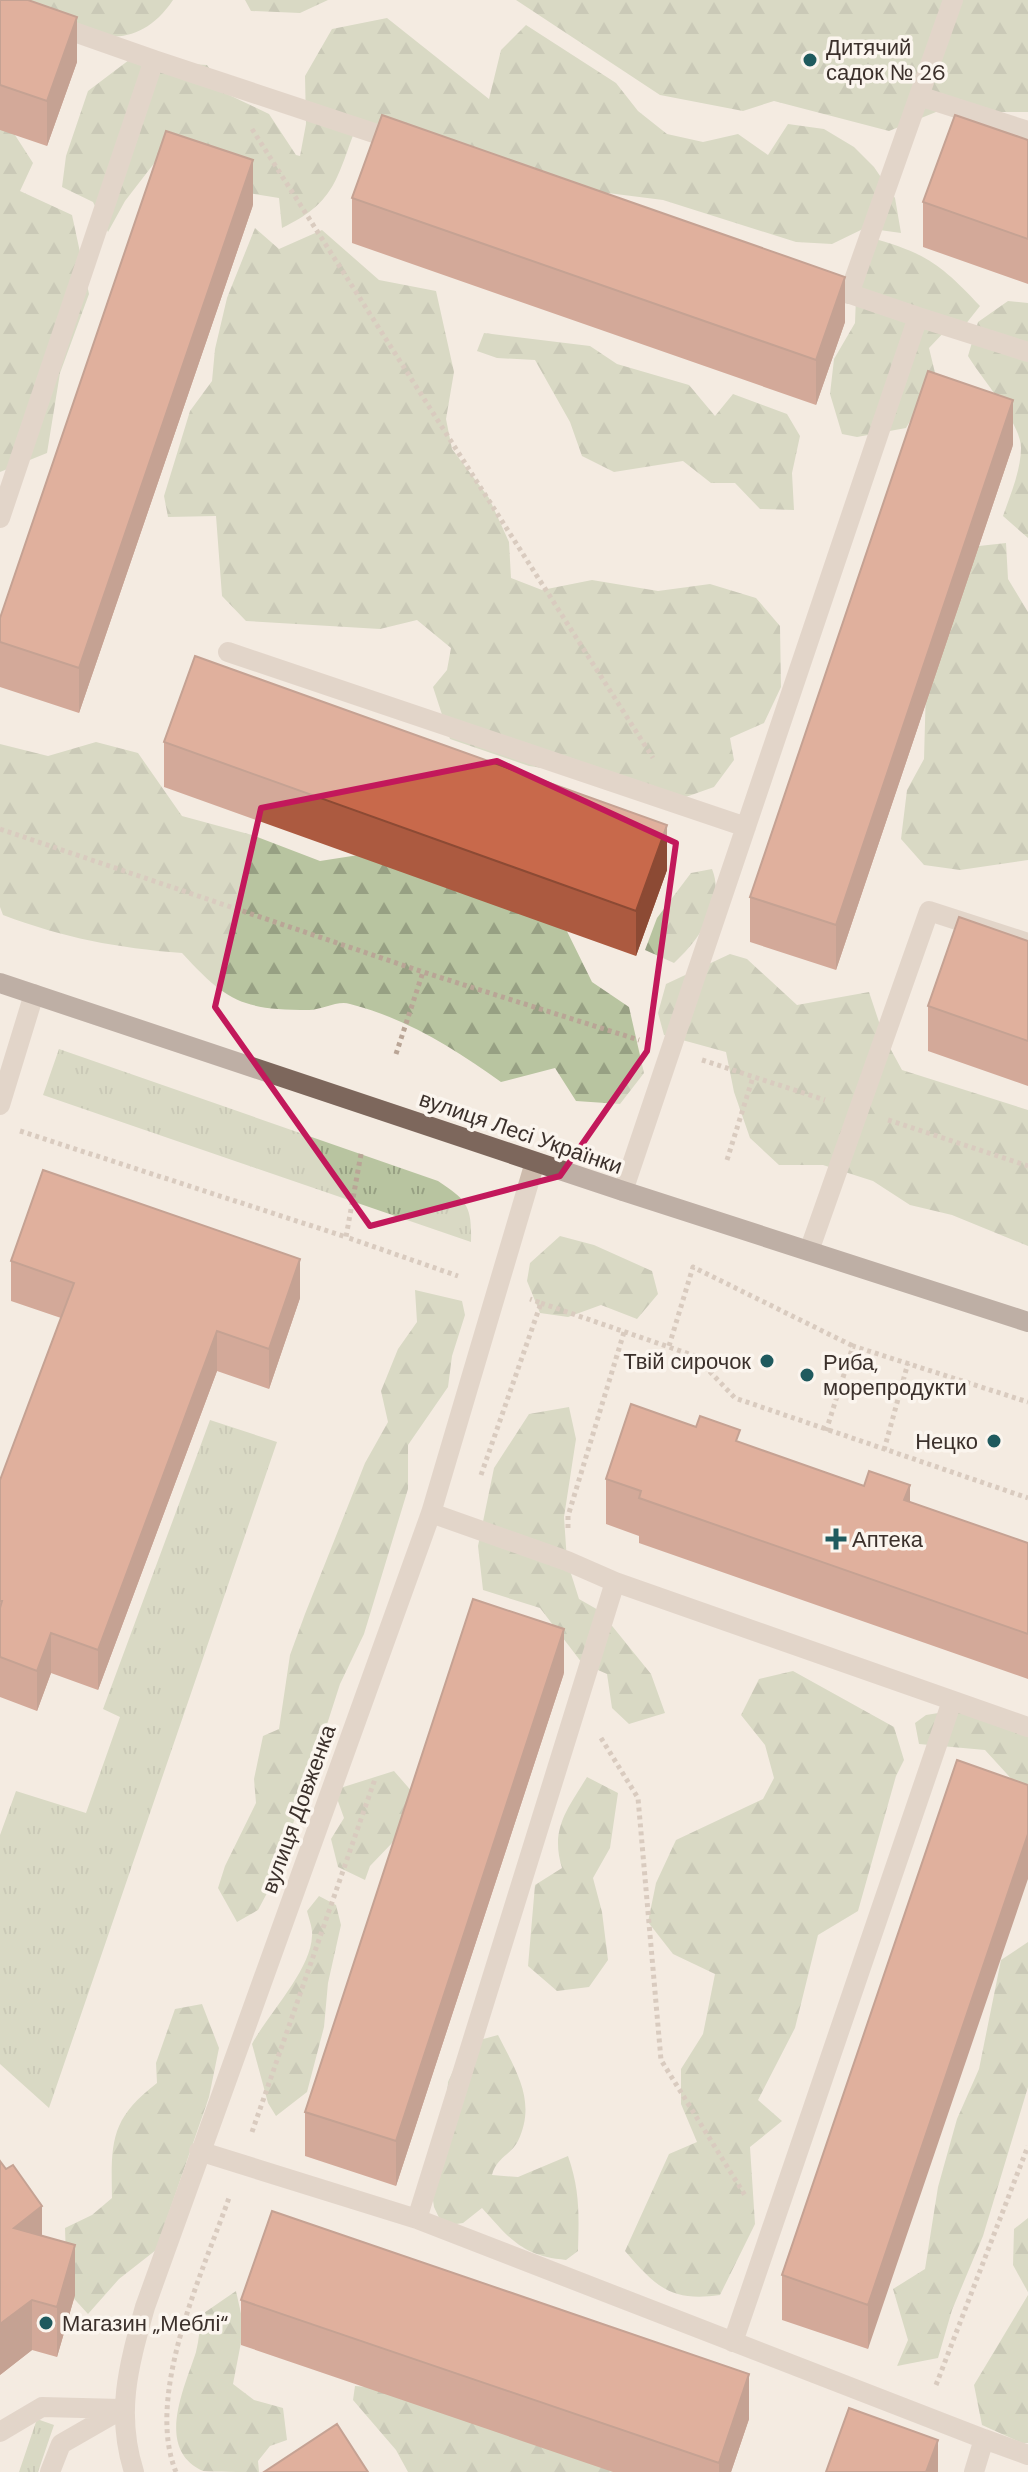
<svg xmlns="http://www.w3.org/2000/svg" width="1028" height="2472" viewBox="0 0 1028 2472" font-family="'DM Sans',sans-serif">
	<defs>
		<pattern id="grass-tufts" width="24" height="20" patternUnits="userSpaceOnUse" patternTransform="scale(2)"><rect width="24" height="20" fill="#b8c4a0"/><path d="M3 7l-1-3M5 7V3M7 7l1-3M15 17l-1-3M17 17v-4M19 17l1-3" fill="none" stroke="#97a083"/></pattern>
		<pattern id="forest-firs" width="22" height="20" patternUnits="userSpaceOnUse" patternTransform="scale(2)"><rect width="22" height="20" fill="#b8c4a0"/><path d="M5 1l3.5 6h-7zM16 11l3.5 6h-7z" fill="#97a083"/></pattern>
	</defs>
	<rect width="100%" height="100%" fill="#f4ebe1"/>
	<path fill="url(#grass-tufts)" d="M59,1049L438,1181C467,1200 472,1206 471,1242L43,1095Z
		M210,1420L277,1442L49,2108L0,2064V1835L16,1791L86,1813L120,1717L103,1709Z
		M37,2419L54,2425L38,2472H19Z"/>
	<path fill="url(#forest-firs)" d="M9,0H173C128,67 65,27 9,0Z
		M245,0H328L300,13L251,11Z
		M516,0H1028V112H936L889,131L774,101L743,111L660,95Z
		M387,18L489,99L501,50L526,25L616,83L638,111L667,134L703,142L738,134L768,155L788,124L824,129L854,147L874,167L895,198L901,233L865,228L832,244L796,242L663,200L592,191L355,130C336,181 334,203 282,228L279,198L242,192L159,157L125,201L108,232L93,202L62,187L66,156L88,91L129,60L207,65L227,94L269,114L296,155L300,156L306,124L305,76L332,29Z
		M0,119L6,121L33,163L20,191L72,215L89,294L60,373L47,453L0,472Z
		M255,228L279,249L322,230L379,280L436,291L454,372L446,419L452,449L489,498L509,542L511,578L542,590L592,580L658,591L710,584L756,598L780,626L781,687L764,723L730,738L734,760L714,787L666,804L583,774L529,766L450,739L433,687L447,670L451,648L417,620L380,629L246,621L222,596L216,516L168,517L164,496L190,411L212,381L215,349L227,298Z
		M868,237C924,252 941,264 980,306L965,325L948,328L929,348L936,377L906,428L857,437L842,434L830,394L834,359L855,323L857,270Z
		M1008,301L1028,303V538L1003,516C1010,496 1021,470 1021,448C1021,423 982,379 968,356L978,322Z
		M484,333L590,346L617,364L689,385L715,416L733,394L787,414L800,436L792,473L794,510L760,509L735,483H711L683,461L614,472L582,456L570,422L535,360L497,358L477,351Z
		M1006,543L1008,579L1028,612V860L960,870L924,865L901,839L907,790L924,759L926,686L970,547Z
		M96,742L138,753L182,816L252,835L320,861L378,852L555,907L592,982L629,1007L644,1073L620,1104L576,1101L555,1068L501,1082C455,1049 406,1018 350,1004C338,1000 322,1010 309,1010C242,1010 226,1001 182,953C117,948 64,938 3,915L0,907V744L48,756Z
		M712,869C726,903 698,941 674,963L645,950L657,918L691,873Z
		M730,954L747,959L797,1005L869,992L884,1037L902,1070L1028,1110V1246L952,1215L910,1205L873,1181L823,1165H779L750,1138L734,1092L726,1052L664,1035L658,1013L666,984Z
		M560,1236L594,1245L652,1271L658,1294L637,1319L601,1305L568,1317L540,1313L527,1281L530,1263Z
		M415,1290L462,1301L465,1315L452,1356L448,1387L408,1445V1489L364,1634L340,1684L321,1743L313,1780L296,1815L274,1880L258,1910L237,1922L218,1888L225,1866L256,1803L254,1779L263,1736L279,1729L290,1655L305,1614L365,1463L388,1422L381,1391L398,1349L417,1322Z
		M569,1407L576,1439L564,1517L567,1561L579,1599L600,1611L651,1674L665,1713L629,1724L612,1708L607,1674L582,1663L540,1608L483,1590L478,1546L494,1468L529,1414Z
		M793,1671L894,1727L904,1760L896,1776L858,1911L818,1935L795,2028L758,2100L782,2121L750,2147L755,2224L720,2295C671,2302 656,2287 625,2251L669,2154L697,2142L681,2104V2069L703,2034L715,1974L673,1954L648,1922L656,1883L676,1840L763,1799L774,1778L765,1745L741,1715L759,1679Z
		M969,1708L1028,1728V1797L985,1750L919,1744L915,1723L926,1715Z
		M394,1771L414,1794L393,1842L370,1866L365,1880L338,1867L331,1839L344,1818L334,1790Z
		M587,1777L618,1793L610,1848L593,1878L602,1912L608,1960L589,1987L557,1991L528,1966L535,1885L562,1868C550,1829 567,1810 587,1777Z
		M319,1896L336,1905L341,1925L328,1983L324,2027L307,2092L276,2116L268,2103L252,2044C268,2014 311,1970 312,1936C313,1929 309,1919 307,1911Z
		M1028,1942V2087L983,2236L952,2310L938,2358L897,2366L908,2340L893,2289L925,2269L938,2187L957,2119L979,2069L1001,1960Z
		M202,2004L219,2048L209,2097L156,2250L119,2279L88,2314L67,2291L65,2228L92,2215L112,2198C111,2142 110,2119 157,2083L156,2063L175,2009Z
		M498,2035C516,2071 537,2101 518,2141C511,2155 496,2158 492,2175L518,2177L568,2156C580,2190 579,2215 578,2251L566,2260C522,2256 510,2239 482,2208L463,2223L443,2226L434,2207L427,2160L444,2132L448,2082L465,2044Z
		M1028,2218V2292L1013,2265L1014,2229Z
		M236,2291L244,2327L233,2384L254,2400L283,2408L287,2440L270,2446L258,2461L259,2472C244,2472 216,2472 203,2471C154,2449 185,2387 196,2352C199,2340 200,2327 201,2315Z
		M1028,2295V2443H1022L982,2425L974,2385Z
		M355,2386L415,2391L657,2472H408L396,2450L353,2400Z"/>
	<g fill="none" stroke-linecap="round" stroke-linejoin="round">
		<path stroke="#b9a596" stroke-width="5" stroke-dasharray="4 4" stroke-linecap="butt" d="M252,129L653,758
			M0,829L423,972
			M396,1054L423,972L639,1040
			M702,1060L825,1100
			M888,1120L1028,1166
			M20,1131L346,1237
			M361,1154L346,1237L458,1276
			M727,1160L753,1077
			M541,1303L695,1356L735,1398L1028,1498
			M669,1346L693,1267L853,1346
			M826,1431L853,1346L1028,1402
			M884,1450L908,1363
			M481,1475L541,1303L530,1299
			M568,1528V1516L625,1329
			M601,1738L638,1798L661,2060L746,2197
			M252,2132L375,1779
			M936,2385L1028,2146
			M176,2472C144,2394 204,2270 230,2195"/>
		<path stroke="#cdbbac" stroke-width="20" d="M0,6L154,60L0,518
			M154,60L401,142
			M919,96L1028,131
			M849,294L953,0
			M918,317L1028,352
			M228,652L746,827
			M0,1105L34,994
			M623,1191L918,317L821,284
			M809,1251L929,911L1028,943
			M615,1582L1028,1727
			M199,2151L417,2219L615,1582L567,1561L431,1513
			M417,2219L984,2439L974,2472
			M733,2342L952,1701
			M0,2432L42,2407L122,2409
			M984,2439L1028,2455
			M50,2472L61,2444L122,2409
			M134,2472C115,2412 129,2365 145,2307L431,1513L535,1162"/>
		<path stroke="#7d675c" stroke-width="20" d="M0,983L623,1191L1028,1322"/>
	</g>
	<path fill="#ac5a40" d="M0,0L77,62L47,146L0,130Z
		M1028,140V284L923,247V202Z
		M352,198L845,322L816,405L352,243Z
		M253,205L79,713L0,687V618Z
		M1013,445L836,970L750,942V897Z
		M164,742L667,870L636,956L164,787Z
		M1028,941V1086L928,1051V1006Z
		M11,1261L300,1298L269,1389L217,1371L98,1690L51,1673L37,1711L0,1697V1480L61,1318L11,1301Z
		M696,1427L1028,1543V1679L639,1543V1536L606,1524V1479Z
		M564,1673L396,2186L305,2156V2112Z
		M957,1760L868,2349L782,2320V2275Z
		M42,2236L75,2295L57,2357L32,2350L0,2375Z
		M241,2300L749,2419L731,2472H613L241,2345Z"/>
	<path fill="#8c4a34" d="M77,17V62L47,146V101Z
		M253,160V205L79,713V668Z
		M845,277V322L816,405V360Z
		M1013,400V445L836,970V925Z
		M667,825V870L636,956V911Z
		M300,1259V1298L269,1389V1349Z
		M217,1331V1371L98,1690V1650Z
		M910,1485V1530L904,1500Z
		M564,1629V1673L396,2186V2141Z
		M51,1633V1673L37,1711V1671Z
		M1028,1834V1879L868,2349V2305Z
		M42,2206V2256L14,2228Z
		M75,2245V2295L57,2357V2307Z
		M32,2300V2350L0,2375V2324Z
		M749,2374V2419L731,2472H719V2463Z
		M938,2440V2472H926Z"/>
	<path fill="#c8694b" stroke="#8c4a34" stroke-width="2" d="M0,0H28L77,17L47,101L0,85Z
		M382,115L845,277L816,360L352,198Z
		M955,115L1028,140V239L923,202Z
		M166,131L253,160L79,668L0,642V618Z
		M928,371L1013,400L836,925L750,897Z
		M195,656L667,825L636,911L164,742Z
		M959,917L1028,941V1041L928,1006Z
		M43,1170L300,1259L269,1349L217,1331L98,1650L51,1633L37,1671L0,1657V1608L2,1601H0V1480L74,1283L11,1261Z
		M631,1404L696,1427L700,1416L740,1430L736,1441L864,1486L869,1471L910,1485L904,1500L1028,1543V1634L639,1498L641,1491L606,1479Z
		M473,1599L564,1629L396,2141L305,2112Z
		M957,1760L1028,1785V1834L868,2305L782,2275Z
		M0,2161L6,2169L13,2165L42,2206L14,2228L75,2245L57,2307L32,2300L0,2324Z
		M272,2211L749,2374L719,2463L241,2300Z
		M849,2408L938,2440L926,2472H826Z
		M337,2424L368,2472H264Z"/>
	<path d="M0 0H1028V2472H0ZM497,761L676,843L647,1051L560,1176L370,1226L215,1007L261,808Z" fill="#f4ebe1" fill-opacity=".55" fill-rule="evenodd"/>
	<path fill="none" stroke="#c2185b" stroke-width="6" stroke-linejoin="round" d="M497,761L676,843L647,1051L560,1176L370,1226L215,1007L261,808Z"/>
	<g fill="#1f5a5e" stroke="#fbf5ee" stroke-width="3">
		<circle cx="810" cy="60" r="8"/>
		<circle cx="767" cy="1361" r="8"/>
		<circle cx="807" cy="1375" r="8"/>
		<circle cx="994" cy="1441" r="8"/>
		<path d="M832 1527h8v8h8v8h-8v8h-8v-8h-8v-8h8z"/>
		<circle cx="46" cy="2323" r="8"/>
	</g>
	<g text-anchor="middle" stroke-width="7" stroke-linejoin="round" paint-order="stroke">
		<g font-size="22" fill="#3b302b" stroke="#fbf5ee" text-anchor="start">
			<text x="826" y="55">Дитячий<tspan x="826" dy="25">садок № 26</tspan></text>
			<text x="751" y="1369" text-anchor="end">Твій сирочок</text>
			<text x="823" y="1370">Риба,<tspan x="823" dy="25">морепродукти</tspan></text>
			<text x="978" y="1449" text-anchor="end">Нецко</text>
			<text x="852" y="1547">Аптека</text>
			<text x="62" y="2331">Магазин „Меблі“</text>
		</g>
		<g font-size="22" fill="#3b302b" stroke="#fbf5ee">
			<text transform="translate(521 1132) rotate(19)" y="8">вулиця Лесі Українки</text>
			<text transform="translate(298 1809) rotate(-70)" y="8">вулиця Довженка</text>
		</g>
	</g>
</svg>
